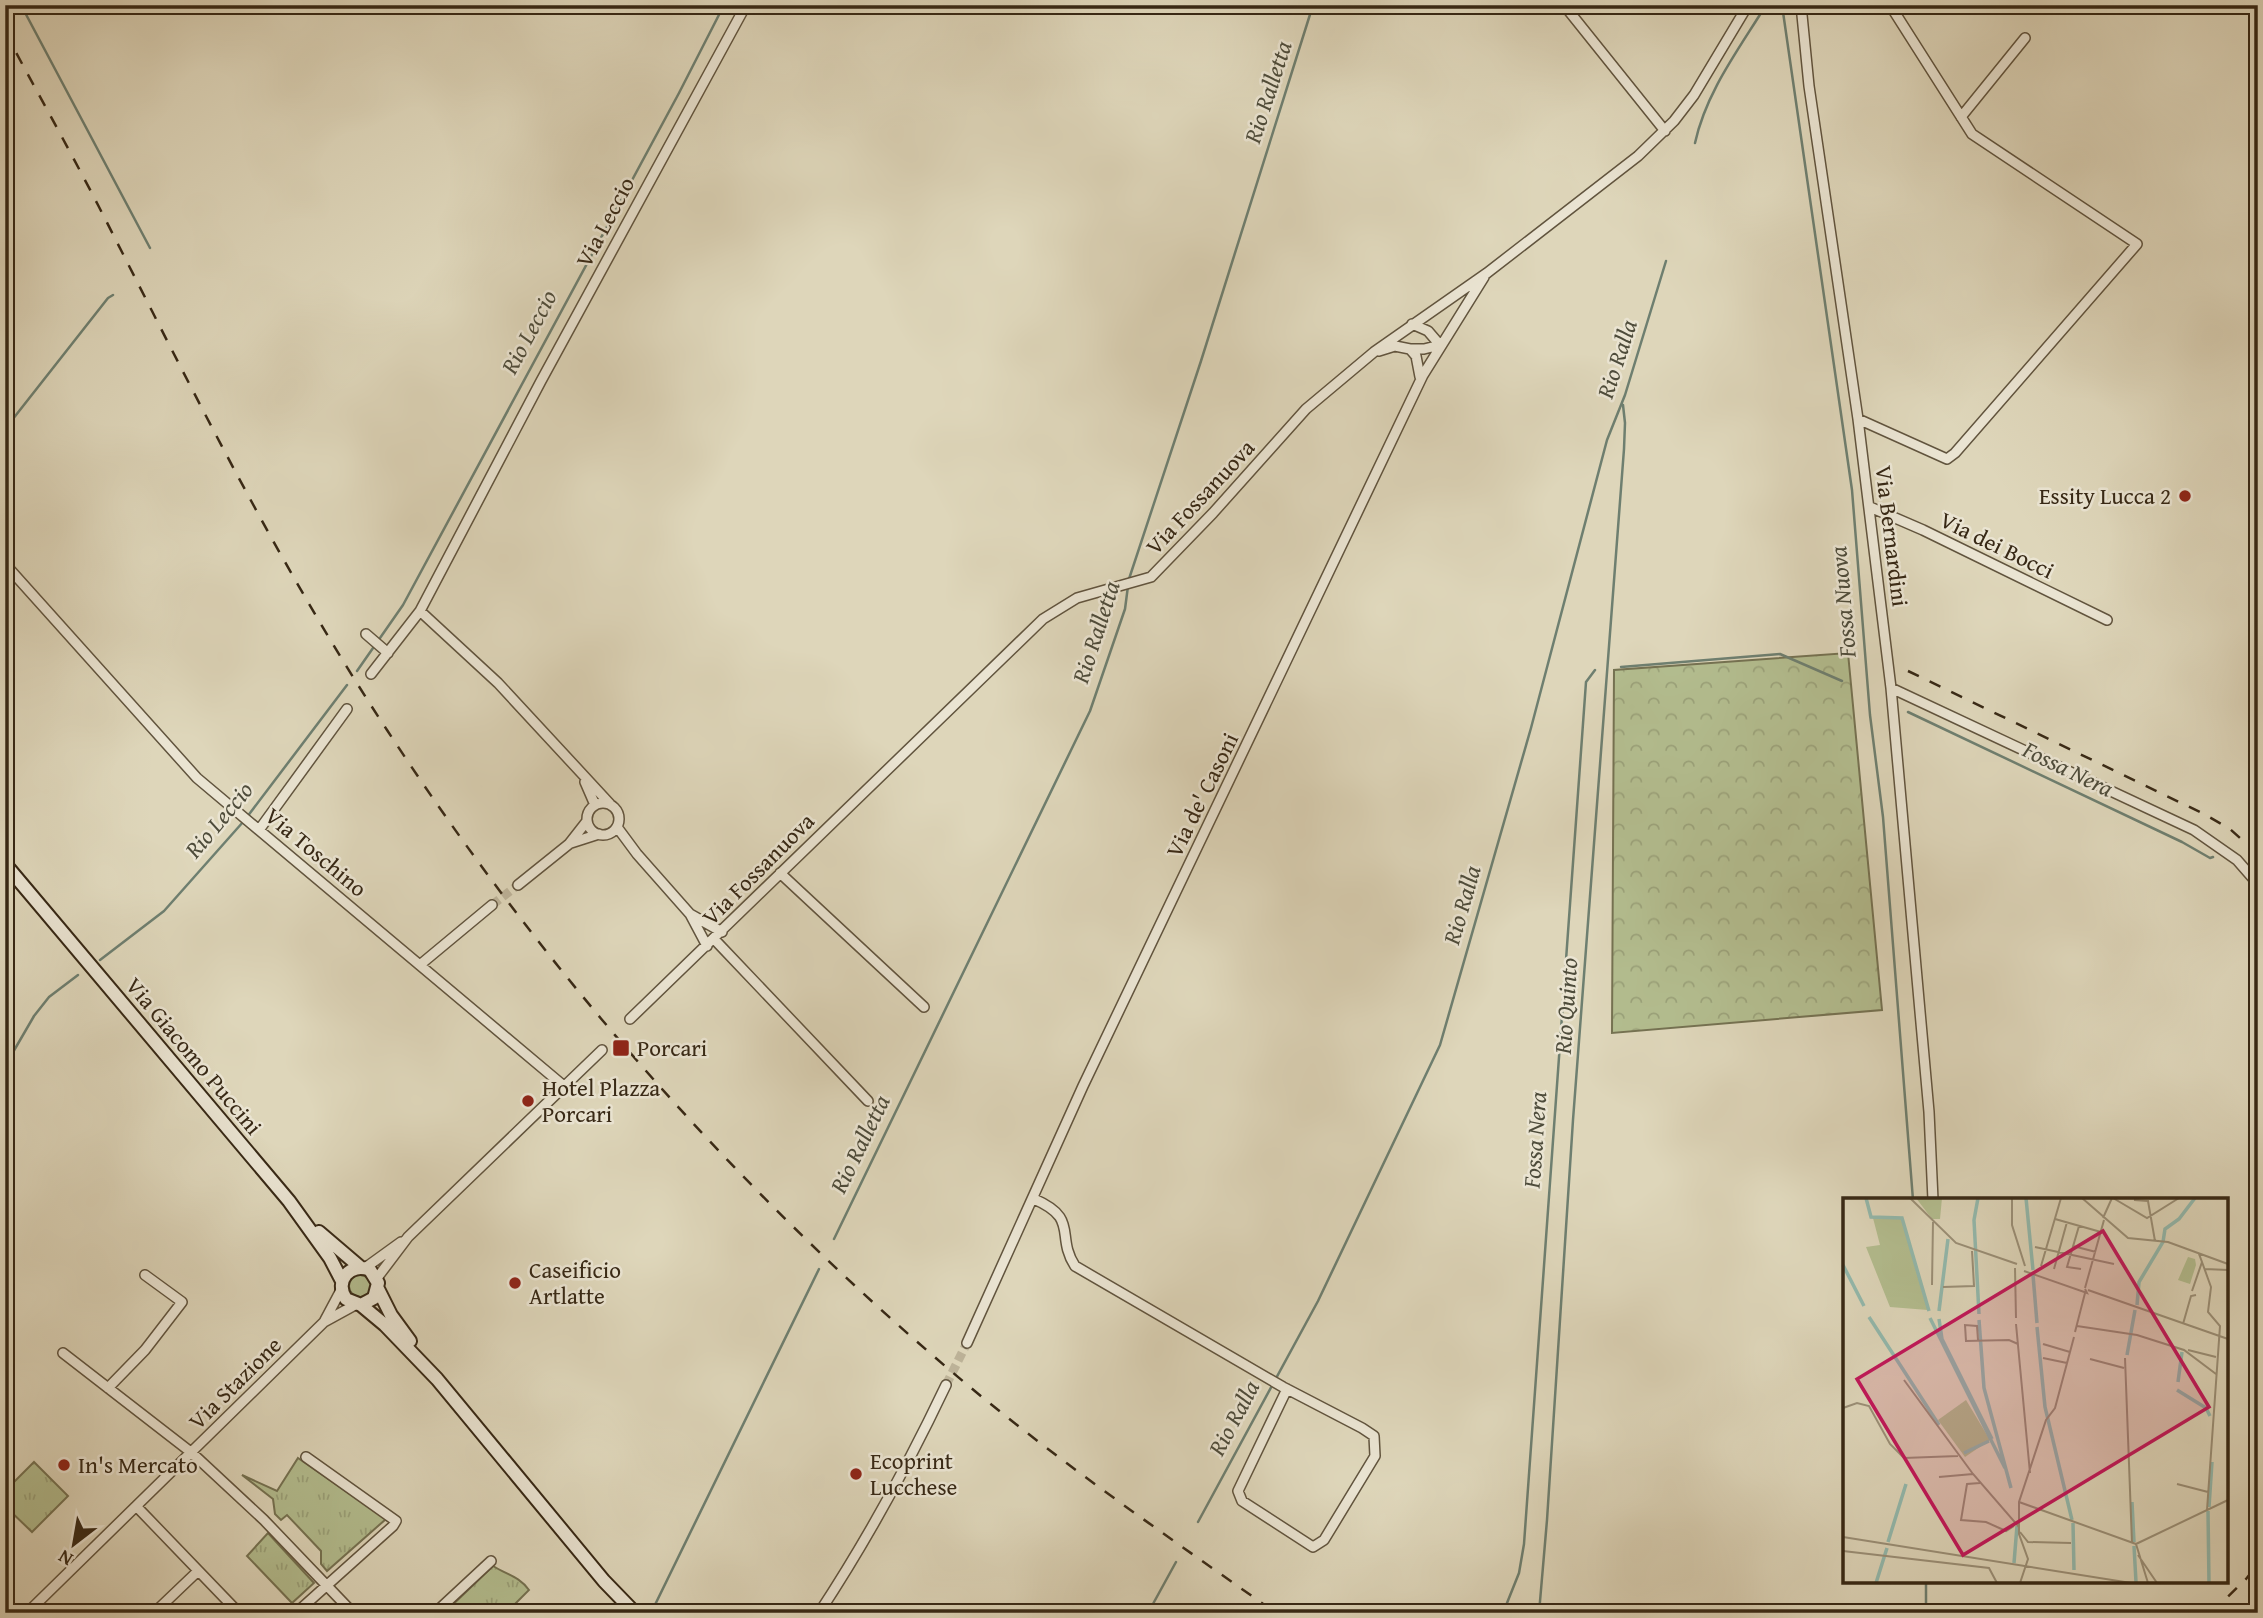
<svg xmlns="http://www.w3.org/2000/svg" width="2263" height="1618" viewBox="0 0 2263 1618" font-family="'Gentium Book Plus',serif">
	<defs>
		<pattern id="forest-crowns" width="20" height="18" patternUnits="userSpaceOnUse" patternTransform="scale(1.75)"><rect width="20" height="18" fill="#b3bd8f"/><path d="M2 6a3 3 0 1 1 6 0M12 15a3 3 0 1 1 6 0" fill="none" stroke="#9ba27a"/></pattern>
		<pattern id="park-tufts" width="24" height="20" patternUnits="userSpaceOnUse" patternTransform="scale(1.75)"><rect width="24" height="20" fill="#b3bd8f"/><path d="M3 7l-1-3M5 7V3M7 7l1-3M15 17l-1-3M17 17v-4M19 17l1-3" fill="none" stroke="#9ba27a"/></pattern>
	</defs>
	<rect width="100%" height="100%" fill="#ded6ba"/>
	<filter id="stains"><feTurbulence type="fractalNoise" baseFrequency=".00286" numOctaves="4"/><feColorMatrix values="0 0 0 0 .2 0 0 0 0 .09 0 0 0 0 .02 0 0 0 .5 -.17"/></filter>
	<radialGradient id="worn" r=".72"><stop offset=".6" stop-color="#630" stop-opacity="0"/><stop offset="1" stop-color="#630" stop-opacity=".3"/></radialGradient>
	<path fill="#b3bd8f" stroke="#757252" stroke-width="2" d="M349 1286a11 11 0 1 1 22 0a11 11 0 1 1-22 0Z"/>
	<path fill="url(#forest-crowns)" stroke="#757252" stroke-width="2" d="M1848,653L1882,1010L1612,1033L1614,670Z"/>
	<path fill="url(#park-tufts)" stroke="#757252" stroke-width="2" d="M298,1458L386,1519L327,1571L321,1564V1551L287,1515L281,1520L275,1514L273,1499L242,1475L277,1491Z
		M34,1462L68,1496L32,1532L5,1506V1491Z
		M268,1533L314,1583L292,1603L247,1556Z
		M493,1566C507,1575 519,1576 529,1590L506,1613H444Z"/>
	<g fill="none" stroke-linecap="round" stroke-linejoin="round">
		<path stroke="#6e7f70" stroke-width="2.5" d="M21,5L150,248
			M1782,5L1852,490L1870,715L1883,817L1913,1200
			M1695,143C1706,92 1739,49 1766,5
			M5,429L108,298L113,295
			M1129,579L1201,361L1313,5
			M1621,667L1780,654L1842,681
			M357,671L403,605L679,93L724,5
			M1908,712L2182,842L2210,858L2213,857
			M247,817L347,685
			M2253,830L2258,823
			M100,960L164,911L243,822
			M5,1066L34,1016L49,997L78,975
			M834,1239L1090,711L1125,609L1128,586
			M1198,1522L1318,1301L1440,1045L1531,728L1607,440L1625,395L1666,261
			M651,1613L819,1269
			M1148,1613L1176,1562
			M1503,1613L1519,1573L1524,1544L1586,682L1595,670
			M1539,1613L1547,1520L1573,1120L1624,449L1625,423L1623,405
			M1926,1613V1581"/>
		<path stroke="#bdb399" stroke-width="9" stroke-dasharray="9 4.5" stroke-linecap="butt" d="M492,905L518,885
			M946,1385L967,1343"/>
		<g stroke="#61543e" stroke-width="12">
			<path id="minor" d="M1564,5L1665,131
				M1801,5L1809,86L1858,419L1891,688L1929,1112L1933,1200
				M1961,117L2025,38
				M1410,349H1424L1440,345L1428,331L1412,324
				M1379,351L1395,346L1410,349L1416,356L1420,377
				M1858,419L1947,459L1955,453L2137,244L1972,134L1890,5
				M1870,507L1923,530L2107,620
				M5,564L197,778L565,1087
				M420,611L498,683L610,804
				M366,634L388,653
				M371,674L420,611L541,381L746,5
				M1891,688L2194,830L2237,860L2258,884
				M585,782L595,805
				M587 819a16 16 0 1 1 32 0a16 16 0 1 1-32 0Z
				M617,827L637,854L690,914L722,932
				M259,830L347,709
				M571,843L599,834
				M780,873L924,1007
				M518,885L569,844L587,821
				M690,914L707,946
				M714,939L868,1101
				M421,964L492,905
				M630,1019L1043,619L1077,598L1151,577L1213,513L1306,409L1374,352L1487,273L1638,156L1674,121L1694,95L1748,5
				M1034,1199C1080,1219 1055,1235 1075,1266L1283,1387L1287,1389L1362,1428L1374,1436L1375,1456L1324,1540L1313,1547L1242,1501L1238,1491L1287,1389
				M365,1268L401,1242
				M377,1278L408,1237L602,1050
				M325,1320L341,1290
				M967,1343L1083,1086L1423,375L1484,277
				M63,1353L192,1453L264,1520L353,1613
				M108,1388L145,1350L182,1302L145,1275
				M137,1507L239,1613
				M27,1613L324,1322L355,1305
				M154,1613L198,1571
				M296,1613L393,1526L396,1521L306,1457
				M435,1613L491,1561
				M819,1613C867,1540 909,1463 946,1385"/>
		</g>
		<g stroke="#372815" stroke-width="16">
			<path id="secondary" d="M5,864L289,1201L330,1258L342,1281
				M319,1232L360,1267
				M378,1289L391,1315L410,1341
				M361,1305L374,1298L378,1283L370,1270C350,1262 334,1281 346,1299L361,1305L385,1325L437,1379L604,1581L635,1613"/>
		</g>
		<use href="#minor" stroke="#eae4d2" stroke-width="9"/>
		<use href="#secondary" stroke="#eae4d2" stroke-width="12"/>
		<path stroke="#372815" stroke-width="2.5" stroke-dasharray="12 12" stroke-linecap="butt" d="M5,32C36,90 68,147 98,205C189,383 277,563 387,730C549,978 748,1203 976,1392C1072,1471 1174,1541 1276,1613
			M1908,671L2204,814L2230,829L2258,854
			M2211,1613L2246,1579L2258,1564"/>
	</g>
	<g fill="#8f2418" stroke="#eae4d2" stroke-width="2.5">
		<circle cx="2185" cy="496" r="7"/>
		<rect x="612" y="1039" width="18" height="18" rx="3.5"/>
		<circle cx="528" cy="1101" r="7"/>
		<circle cx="515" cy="1283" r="7"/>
		<circle cx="64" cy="1465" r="7"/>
		<circle cx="856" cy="1474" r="7"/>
	</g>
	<g text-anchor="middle" stroke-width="5" stroke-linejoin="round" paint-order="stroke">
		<g font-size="23" fill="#372815" stroke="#eae4d2">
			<text transform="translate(605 222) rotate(-62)" y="8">Via Leccio</text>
			<text transform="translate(1200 497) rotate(-47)" y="8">Via Fossanuova</text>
			<text transform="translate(1892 536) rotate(83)" y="8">Via Bernardini</text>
			<text transform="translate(1997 545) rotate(26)" y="8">Via dei Bocci</text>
			<text transform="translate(1202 795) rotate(-64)" y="8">Via de' Casoni</text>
			<text transform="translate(316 852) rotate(40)" y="8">Via Toschino</text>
			<text transform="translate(758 869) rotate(-45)" y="8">Via Fossanuova</text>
			<text transform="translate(194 1056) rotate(50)" y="8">Via Giacomo Puccini</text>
			<text transform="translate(235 1383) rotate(-45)" y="8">Via Stazione</text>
		</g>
		<g font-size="23" fill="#372815" stroke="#eae4d2" text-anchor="start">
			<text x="2171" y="504" text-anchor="end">Essity Lucca 2</text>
			<text x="637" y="1056">Porcari</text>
			<text x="542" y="1096">Hotel Plazza<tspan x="542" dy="26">Porcari</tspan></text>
			<text x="529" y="1278">Caseificio<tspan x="529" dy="26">Artlatte</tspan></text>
			<text x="870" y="1469">Ecoprint<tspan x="870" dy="26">Lucchese</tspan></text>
			<text x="78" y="1473">In's Mercato</text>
		</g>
		<g font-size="24" font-style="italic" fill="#4e4c3b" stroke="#eae4d2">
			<text transform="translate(1268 92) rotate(-72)" y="8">Rio Ralletta</text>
			<text transform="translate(529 332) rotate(-62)" y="8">Rio Leccio</text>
			<text transform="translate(1617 359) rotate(-72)" y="8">Rio Ralla</text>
			<text transform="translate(1843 602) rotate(-95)" y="8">Fossa Nuova</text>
			<text transform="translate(1096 632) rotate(-72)" y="8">Rio Ralletta</text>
			<text transform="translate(2068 769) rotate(26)" y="8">Fossa Nera</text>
			<text transform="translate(219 820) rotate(-50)" y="8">Rio Leccio</text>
			<text transform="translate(1462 905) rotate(-74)" y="8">Rio Ralla</text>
			<text transform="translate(1566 1006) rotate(-86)" y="8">Rio Quinto</text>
			<text transform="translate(1535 1140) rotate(-86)" y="8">Fossa Nera</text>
			<text transform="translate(860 1144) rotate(-64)" y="8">Rio Ralletta</text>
			<text transform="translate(1234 1418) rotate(-62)" y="8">Rio Ralla</text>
		</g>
	</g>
	<g transform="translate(1843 1198)">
		<rect width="385" height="385" fill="#ded6ba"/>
		<path d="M345,59L352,61L353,67L347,86L335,82Z" fill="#b3bd8f"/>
		<path d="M73,0H99L97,21H89ZM30,20H58L85,112L47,109L23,49L37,47ZM123,202L147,242L122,259L95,222Z" fill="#b3bd8f"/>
		<path fill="none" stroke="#93b9ad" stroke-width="3.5" d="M23,0L28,19L59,20L86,113M135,0L131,22L136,116M183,0L190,72M0,67L21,108M190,77L194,125M294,107L296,84L320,44L322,31L336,21L352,0M96,113L105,41M26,119L96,227M87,120L162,270M96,121L99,141L149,241M136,122L141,190L168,290M194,129L202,209L229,322M284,157L292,112M335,184L339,154M334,192L363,210L367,218M121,255L146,243M289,304L291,344M366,309L369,264M365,313L366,385M230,325L231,372M45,344L63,286M291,348L293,384M171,365L174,328M33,385L44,350"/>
		<path fill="none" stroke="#9b9078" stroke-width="2" d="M67,0L113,45L174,66M169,0V27L182,68M239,0L285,40L325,44L385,66M270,0L304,20L336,0M291,2L305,3L312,43M260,20L269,0M212,21L258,34M236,28L224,69L238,71M230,48L253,54M192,49L271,66M359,64L368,89L365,114L377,128L364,312M198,68L218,0M172,70L173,120M211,71L224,24M362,71L385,72M181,73L244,95L242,91M89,87L90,24M100,89L131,88L129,53M242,90L261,22M245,92L385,141M349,93L359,64L356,56M173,126L187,275M340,126L348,98L353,97M234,128L294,137L341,152L373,176M232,134L242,95M135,142L134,128L122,127L123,143L166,142L175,146M200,146L227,154M345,152L373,159M200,160L224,165M282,160L289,345M247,161L281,170M61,182L130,276L176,329M0,210L14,205L26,208L47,246L61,260L115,258M96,279L130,276M137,285L124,286L118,322L143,324L163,333L171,328M334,286L365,294M176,304L293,346M177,334L185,344L228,345M0,339L288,385M293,346L385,302M293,346L305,385M0,353L146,370L154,385M295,357L314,385M177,385L185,361L176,336V304L203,222L212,210L231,139"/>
		<path fill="#c2185b" fill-opacity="0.15" stroke="#c2185b" stroke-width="3.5" d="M260,33L366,209L120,357L14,181Z"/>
		<rect width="385" height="385" fill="none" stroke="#372815" stroke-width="3.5"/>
	</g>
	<rect width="2263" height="1618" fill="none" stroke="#ded6ba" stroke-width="28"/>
	<rect x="7" y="7" width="2249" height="1604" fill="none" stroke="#372815" stroke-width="3.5"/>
	<rect x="14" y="14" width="2235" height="1590" fill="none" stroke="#372815" stroke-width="2"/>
	<g transform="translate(74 1544) rotate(211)" stroke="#eae4d2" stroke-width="5" paint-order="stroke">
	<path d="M0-5L12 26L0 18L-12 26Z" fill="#372815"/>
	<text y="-10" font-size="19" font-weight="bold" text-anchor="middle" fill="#372815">N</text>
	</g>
	<rect width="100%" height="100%" filter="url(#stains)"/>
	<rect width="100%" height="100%" fill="url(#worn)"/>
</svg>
